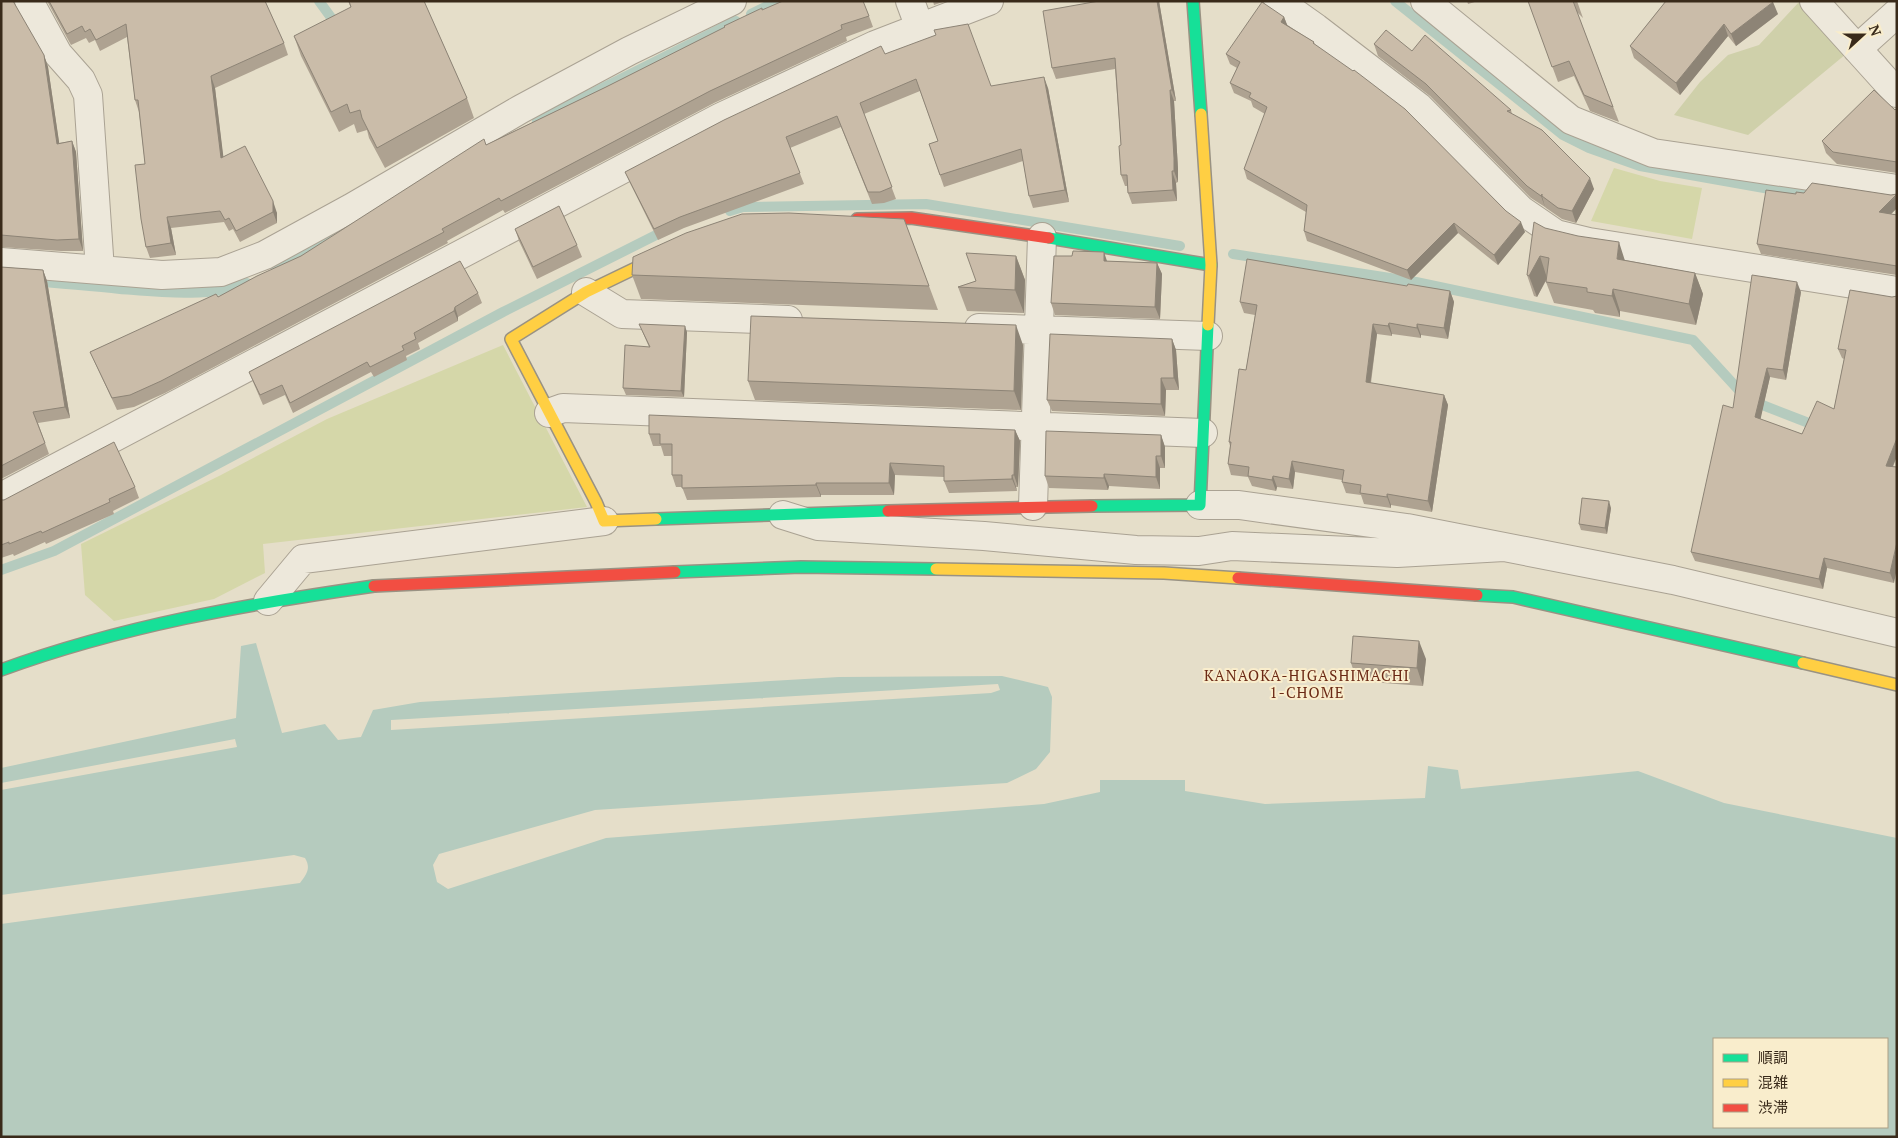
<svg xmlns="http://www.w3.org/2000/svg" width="1898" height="1138" viewBox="0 0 1898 1138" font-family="'PT Serif','Noto Sans JP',serif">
	<rect width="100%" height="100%" fill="#e5dec9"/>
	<path fill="#d5d7a9" d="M1614,168L1660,181L1702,188L1692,239L1591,221Z
		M503,345L587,507L263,544L265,573L214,599L114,621L85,595L81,544L221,475L327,419Z"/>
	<path fill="#cfd0aa" d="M1799,2L1846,54L1748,135L1674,115L1700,82L1728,55L1759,45Z"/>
	<path fill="#b5cbbe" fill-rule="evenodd" d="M256,643L282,733L325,724L338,740L361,737L373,710L420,702L839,677L1002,676L1048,687L1052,697L1050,752L1036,769L1007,783L595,810L439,854L433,865L437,882L448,889L606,838L1044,804L1100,792V780H1185V791L1265,804L1425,798L1428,766L1458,770L1461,789L1638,771L1724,803L1897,838V1137H1V924L300,883C307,874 311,868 305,858L294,855L1,895V790L237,747L235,739L1,783V768L236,718L241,646ZM998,684L1000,690L991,693L391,730V720ZM1714,1039H1887V1127H1714Z"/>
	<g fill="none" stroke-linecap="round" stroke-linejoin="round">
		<path stroke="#b5cbbe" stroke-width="10" d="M319,1L338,27
			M1395,1L1563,135L1589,148L1640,166L1809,196
			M751,14L777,1
			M537,121L736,21
			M730,211L743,207L926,204L1180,246
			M1233,254L1416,282L1693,340L1747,399L1819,427
			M276,269L343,230
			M35,281C64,284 92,286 120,289C159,292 210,298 247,283
			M1,570L54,551L503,312L668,229"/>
		<g stroke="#aaa293" stroke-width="30">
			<path id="street" d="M29,1L58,54L81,80L88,95L100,270
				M910,1L920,28
				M1278,1L1316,28L1419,107L1521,210L1556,234L1589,242L1897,291
				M1425,1L1571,120L1653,153L1897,189
				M1814,1L1897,93
				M1857,49L1897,13
				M1,262L162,275L221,272L265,255L351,208L521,109L629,51L732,1
				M586,292L622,314L788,320
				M979,328L1208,336
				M549,413L563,408L1203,433
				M1,497L721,117L875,45L989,1
				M1200,505H1239L1407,528L1673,580L1897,633
				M1033,506L1042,237
				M783,515L818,526L984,536L1136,550L1199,551L1232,546L1397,553L1504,547
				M268,601L303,559L604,521"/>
		</g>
		<g stroke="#999283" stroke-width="14">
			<path id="fast" d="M1193,1L1201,114
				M1049,238L1211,265
				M1092,506L1200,505L1208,325
				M656,519L888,511
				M675,572L801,567L936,569
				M1477,595L1513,597L1803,663
				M1,670C121,626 247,604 374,586"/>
		</g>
		<g stroke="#999283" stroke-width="14">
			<path id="slow" d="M1201,114L1211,265L1208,325
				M656,519L604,521L596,502L511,339L586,292L667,253
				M936,569L1164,573L1238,578
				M1803,663L1897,685"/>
		</g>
		<g stroke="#999283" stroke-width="14">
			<path id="jam" d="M857,219L911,218L1049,238
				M888,511L1092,506
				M1238,578L1477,595
				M374,586L675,572"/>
		</g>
		<use href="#street" stroke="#ede8db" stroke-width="28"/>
		<use href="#fast" stroke="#16e098" stroke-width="11"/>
		<use href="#slow" stroke="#ffcf43" stroke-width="11"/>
		<use href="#jam" stroke="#f24e42" stroke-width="11"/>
	</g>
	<path fill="#aea291" d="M1,1L44,55L48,67L59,143L72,141L76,152L83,251H61L1,247Z
		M47,1H265L284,43L288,55L215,88L223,157L277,213V223L240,242L233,229L229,231L224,222L171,228L176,255L150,258L146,247L145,164L139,112L135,100L127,37L100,51L95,40L89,43L86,38L71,45Z
		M348,1H424L467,98L474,118L385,168L369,138L367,130L357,133L354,124L339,132L301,56L294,36L351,8Z
		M933,1H946L934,5Z
		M1099,1H1159L1176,101H1174L1178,169V182L1176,183L1177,201L1132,204L1128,193L1127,186H1125L1121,175V145L1115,69L1056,79L1052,68Z
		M1467,1H1478L1468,4Z
		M1528,1H1577L1583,18L1577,12L1619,122L1590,111L1574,76L1558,82Z
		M1666,1L1778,14L1736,46L1728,36L1680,95L1634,58L1630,46Z
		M762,10L869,16L873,27L846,37L847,41L714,103L505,213L503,210L447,241L448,243L165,393L134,407L117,410L95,363L90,352L218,297L301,256L486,145L606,87Z
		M1284,17L1287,25L1314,42L1315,45L1525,232L1498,265L1458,233L1411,280L1307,241L1304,231L1306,212L1247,179L1244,169L1265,114L1253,107L1251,101L1234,93L1230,83L1237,68L1230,64L1226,54Z
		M1374,44L1412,51L1511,110L1512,114L1594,189L1576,223L1562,219L1546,208L1545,207L1531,198L1430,96L1378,56Z
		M885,54L991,86L1048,88L1069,202L1033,208L1029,196L1023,161L944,187L929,144L938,141L920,91L864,114L896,199L884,203L872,204L841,127L790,148L804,184L684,228L658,240L630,183L625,172Z
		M1897,108V173L1837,164L1826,153L1822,141L1895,110Z
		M1804,193L1891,195L1897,194V208L1891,214L1897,215V275L1761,254L1757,244L1796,194Z
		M904,219L938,310L641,299L632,275Z
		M1545,228L1625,260L1695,273L1703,294L1696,325L1620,311V317L1595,313L1593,310L1554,303L1546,282L1547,279L1537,297L1534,296L1527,275Z
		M515,229L577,245L582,257L537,279L519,241Z
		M1016,256L1025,280L1024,313L967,311L958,287L976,281Z
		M1107,261L1157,263L1162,274L1160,319L1055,315L1051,303Z
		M1,267L43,270L47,281L70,418L38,423L49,454L1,479Z
		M1407,286L1450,291L1454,302L1448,339L1421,335V338L1392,334V336L1377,334L1371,383L1444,395L1448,405L1432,512L1391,505V508L1364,504L1361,495L1346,493L1342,482V480L1295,472L1293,489L1277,487L1276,491L1252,486L1248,477L1231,475L1228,464L1230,446L1229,442L1246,370L1255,315L1244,313L1240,302Z
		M1801,292L1786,380L1770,377L1760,419L1802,434L1834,409L1844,359L1842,358L1838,349L1892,297L1897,296V456L1893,467L1894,583L1827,568L1823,589L1695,561L1691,552L1733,408Z
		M478,293L482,303L458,317V321L418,343L420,349L406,356L407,360L374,377L371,372L293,413L285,395L263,405L253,382L249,372Z
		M639,324L687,332L684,397L626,395L623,388L649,347Z
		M1172,339L1176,350L1179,390H1166L1165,416L1052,411L1047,400Z
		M1023,345L1021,410L755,400L748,381Z
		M1015,430L1020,441L1018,487H1016L1017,491L951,493H949L944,481V477L895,475L894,495H821V497L687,500L682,487H676L672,475V456H664L661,446H653L649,434Z
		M1161,435L1165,447V468H1160V489L1109,486L1108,490L1049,488L1045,476Z
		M135,487L139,498L113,511L114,514L46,544L45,542L14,556L13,554L1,558V500Z
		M1611,508L1607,534L1581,530L1579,524Z
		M1426,659L1423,686L1357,681L1351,663Z"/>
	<path fill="#8d8476" d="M1157,1H1159L1176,101L1172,90Z
		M1773,2L1778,14L1736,46L1731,34Z
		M1284,17L1288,27L1281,22Z
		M1724,24L1728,36L1680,95L1676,83Z
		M44,55L48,67L61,155L57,144Z
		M211,76L215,88L225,170L221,158Z
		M1044,77L1048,88L1069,202L1065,190Z
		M1170,90L1174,101L1178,169V182L1174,171Z
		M72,141L76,152L83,251L79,239Z
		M1172,171L1176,183L1177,201L1173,190Z
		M1590,178L1594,189L1576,223L1572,211Z
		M1542,194V196L1545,207L1541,196Z
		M1897,195V208L1883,222L1879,212Z
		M273,201L277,213V223L273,212Z
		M167,217L171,228L176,255L171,243Z
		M1521,222L1525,232L1498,265L1494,255Z
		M1454,223L1458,233L1411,280L1407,270Z
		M1619,242L1626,264L1617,259Z
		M1104,252L1108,264L1104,261Z
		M1016,256L1025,280L1024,313L1015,290Z
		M1540,256L1547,278L1537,297L1529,276Z
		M1157,263L1162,274L1160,319L1155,307Z
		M43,270L47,281L70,418L65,407Z
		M1695,273L1703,294L1696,325L1689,304Z
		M1797,282L1801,292L1786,380L1783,370Z
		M1613,289L1620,311V317L1612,296Z
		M1450,291L1454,302L1448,339L1444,328Z
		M455,307L458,317V321L454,311Z
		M1389,323L1392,334V336L1388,326Z
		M1373,324L1377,334L1369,393L1366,382Z
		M1417,324L1421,335V338L1417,328Z
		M1016,325L1023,345L1021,410L1014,391Z
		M685,326L687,332L684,397L681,391Z
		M1172,339L1176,350L1179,390L1174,378Z
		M1767,368L1770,377L1759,426L1755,417Z
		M1161,378L1166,390L1165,416L1161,404Z
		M1444,395L1448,405L1432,512L1428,501Z
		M1015,430L1020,441L1018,487L1014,475Z
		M1161,435L1165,447V468L1161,456Z
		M1897,438V456L1889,475L1886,466Z
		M1156,456L1160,468V489L1156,477Z
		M1292,461L1295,472L1293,489L1289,479Z
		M890,463L895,475L894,495L889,483Z
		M1104,474L1109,486L1108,490L1104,478Z
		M1012,475L1016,487L1017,491L1012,479Z
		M1273,476L1277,487L1276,491L1272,480Z
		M816,483L821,495V497L816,485Z
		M1387,494L1391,505V508L1387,497Z
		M1609,501L1611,508L1607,534L1605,528Z
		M1897,543V568L1894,583L1890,573Z
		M1824,558L1827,568L1823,589L1819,579Z
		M1419,641L1426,659L1423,686L1417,668Z"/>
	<path fill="#cabca9" stroke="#8d8476" d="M1,1H13L44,55L57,144L72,141L79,239L57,240L1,235Z
		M49,1H265L284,43L211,76L221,158L245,146L273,201V212L236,231L229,218L225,220L220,211L167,217L171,243L146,247L141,219L135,165L145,164L138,100H135L126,24L96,40L90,29L85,32L82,26L67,34Z
		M349,1H424L467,98L377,148L362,118L360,110L350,113L347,104L331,112L294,36L351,7Z
		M783,1H863L869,16L841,25L842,29L710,91L501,201L499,198L442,229L444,232L161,381L130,395L112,398L90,352L216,294L218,297L257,276L301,256L484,139L486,145L606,87L725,27L724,26L762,8V10Z
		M1099,1H1157L1172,90H1170L1174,158V171H1172L1173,190L1128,193L1127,175H1121L1119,146L1121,145L1115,58L1052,68L1043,11Z
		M1528,1H1573L1613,107L1584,95L1569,61L1552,67Z
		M1666,1H1773V2L1731,34L1724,24L1676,83L1630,46Z
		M1262,2L1284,17L1281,22L1314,42L1313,43L1353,71L1354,70L1405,109L1506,211L1521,222L1494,255L1454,223L1407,270L1304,231L1307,205L1244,169L1267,107L1249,97L1251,93L1230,83L1240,62L1226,54Z
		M968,24L991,86L1044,77L1065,190L1029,196L1021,149L940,175L929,144L938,141L916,79L860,103L892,187L880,192H868L837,116L786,137L800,173L680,217L654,229L625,172L724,120L881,46L885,54L936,35L934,30Z
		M1386,30L1412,51L1425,35L1511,110L1507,111L1542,130L1590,178L1572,211L1558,208L1542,196V194L1541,196L1527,186L1426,84L1374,44Z
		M1874,90L1895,110L1897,108V162L1833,152L1822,141Z
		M1812,183L1891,195L1897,194L1879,212L1897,215V266L1757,244L1766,190L1796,194V192L1804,193Z
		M559,206L577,245L533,267L515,229Z
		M789,213L904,219L929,286L632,275L633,257L686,233L742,214Z
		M1534,222L1545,228L1578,236L1619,242L1617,259L1695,273L1689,304L1613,289L1612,296L1587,292V288L1546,282L1549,258L1540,256L1529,276L1527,275Z
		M1073,251L1104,252V261L1157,263L1155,307L1051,303L1054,256H1072Z
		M966,253L1016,256L1015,290L958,287L976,281Z
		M1247,259L1407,286L1408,284L1450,291L1444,328L1417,324V328L1389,323L1388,326L1373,324L1366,382L1444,395L1428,501L1387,494V497L1360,493L1361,485L1342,482L1344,470L1292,461L1289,479L1273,476L1272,480L1248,476L1249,467L1228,464L1231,442H1229L1239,369L1246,370L1257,305L1240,302Z
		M460,261L478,293L455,307L454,311L414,333L416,339L402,346L404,350L370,367L367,362L290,403L282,385L260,395L249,372Z
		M1,267L43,270L65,407L33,412L45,443L1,466Z
		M1752,275L1797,282L1783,370L1767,368L1755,417L1802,434L1817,401L1834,409L1846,350L1838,349L1850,290L1892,297L1897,296V438L1886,466L1897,467V542L1890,573L1824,558L1819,579L1691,552L1723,405L1733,408Z
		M751,316L1016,325L1014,391L748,381Z
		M639,324L685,326L681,391L623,388L625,345L650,347Z
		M1050,334L1172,339L1174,378H1161V404L1047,400Z
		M649,415L1015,430L1014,475H1012V479L947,481H944V466L890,463L889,483H816V485L682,488V475H672V444H660V434H649Z
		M1046,431L1161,435V456H1156V477L1104,474V478L1045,476Z
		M114,442L135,487L109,499L110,502L42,533L41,531L9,544V542L1,545V500H4Z
		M1582,498L1609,501L1605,528L1579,524Z
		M1353,636L1419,641L1417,668L1351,663Z"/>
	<g text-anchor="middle" stroke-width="4" stroke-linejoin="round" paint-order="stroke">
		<g font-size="15" letter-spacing="1" fill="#6b2915" stroke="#f9edcc">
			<text x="1307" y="681">KANAOKA-HIGASHIMACHI<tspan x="1307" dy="17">1-CHOME</tspan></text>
		</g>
	</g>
	<rect width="1898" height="1138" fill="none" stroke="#392a1a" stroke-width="5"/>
	<rect x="1713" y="1038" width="175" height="90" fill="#f9edcc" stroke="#ac9f85"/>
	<rect x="1723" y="1054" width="25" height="8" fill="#16e098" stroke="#ac9f85"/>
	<text x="1758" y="1063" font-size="15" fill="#392a1a">順調</text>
	<rect x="1723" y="1079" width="25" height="8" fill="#ffcf43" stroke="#ac9f85"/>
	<text x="1758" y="1088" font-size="15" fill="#392a1a">混雑</text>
	<rect x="1723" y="1104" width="25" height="8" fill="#f24e42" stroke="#ac9f85"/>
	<text x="1758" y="1113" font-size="15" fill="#392a1a">渋滞</text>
	<g transform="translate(1863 35) rotate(69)" stroke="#f9edcc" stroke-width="4" paint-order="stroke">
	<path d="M0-4L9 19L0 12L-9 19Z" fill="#392a1a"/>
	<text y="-8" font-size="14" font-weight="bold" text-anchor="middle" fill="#392a1a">N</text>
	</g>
</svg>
